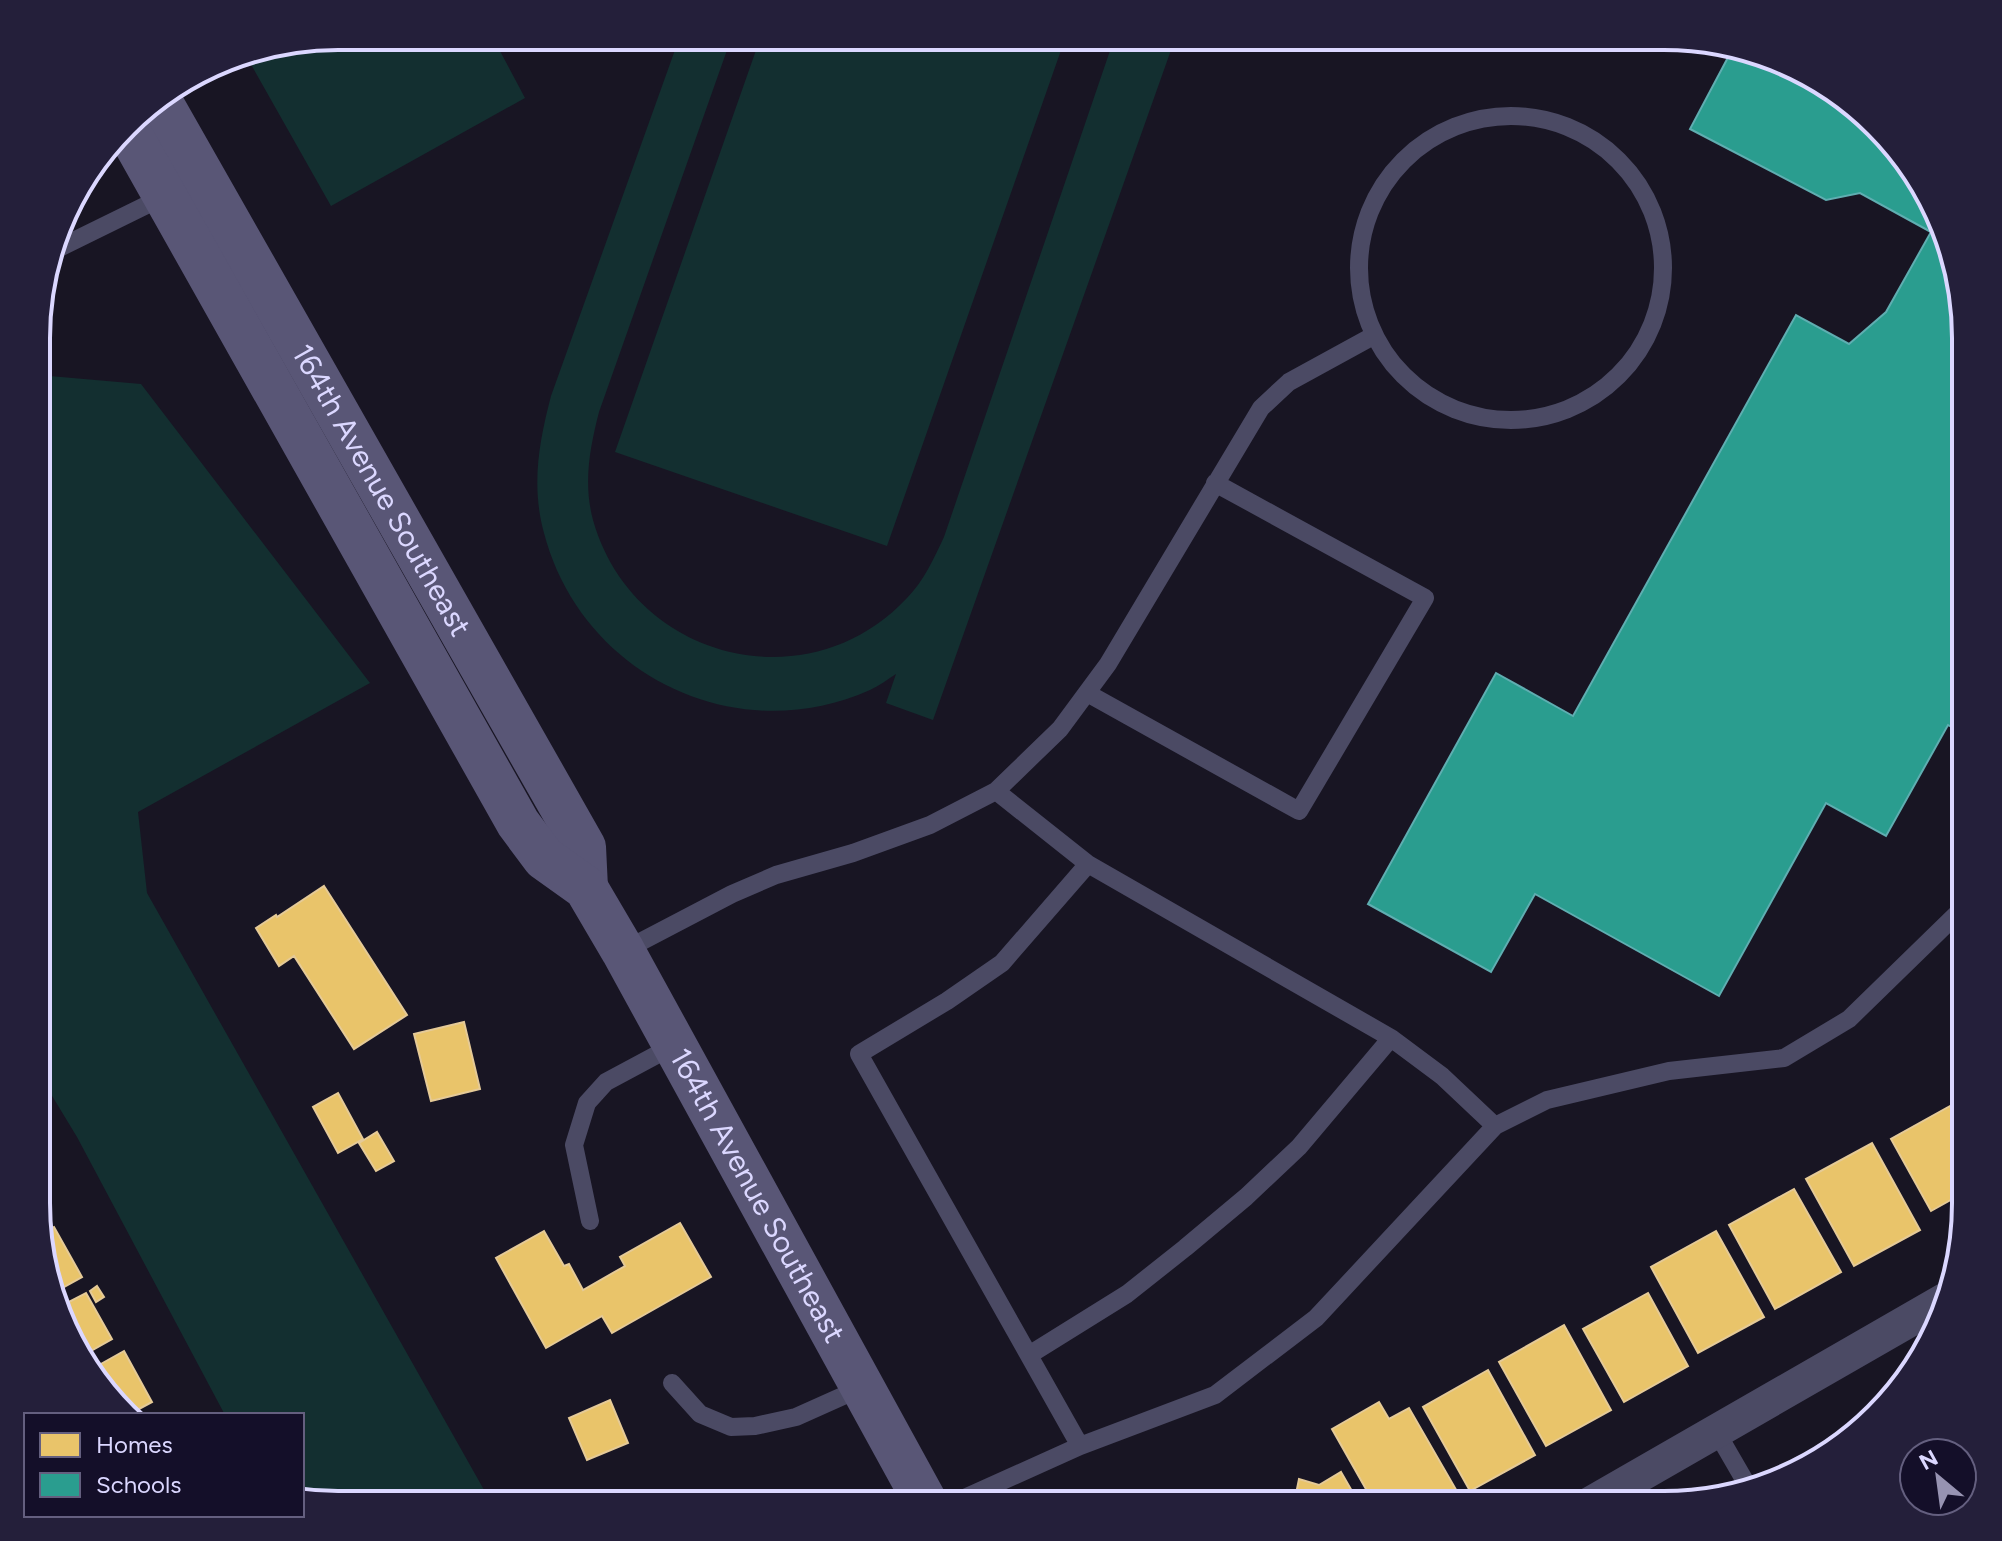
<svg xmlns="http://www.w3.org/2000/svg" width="2002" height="1541" viewBox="0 0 2002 1541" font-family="Figtree,sans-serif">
	<rect width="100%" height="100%" fill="#181523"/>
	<path fill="#132f30" d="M338,36H492L525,98L331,206L244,52Z
		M680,36H732L599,412C590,447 583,483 593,520C632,659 807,705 907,598C924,581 934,558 944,537L1115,36H1176L933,720L886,703L896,674C888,679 879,686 870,690C736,750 581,675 544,533C531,486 539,442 551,396Z
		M761,36H1066L887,546L615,452Z
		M38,375L141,384L370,683L138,812L147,893L492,1504H319L302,1500V1415H225L77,1137L37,1071Z"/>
	<path fill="#e9c46a" stroke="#e5ca97" stroke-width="2" d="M324,886L407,1015L354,1049L294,956L279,966L256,928L276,915L277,917Z
		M464,1022L480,1089L431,1101L414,1034Z
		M338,1093L363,1139L338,1153L313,1107Z
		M1950,1106L1965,1133V1192L1931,1211L1891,1139Z
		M377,1132L394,1161L376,1171L359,1143Z
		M1872,1143L1920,1230L1854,1266L1806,1179Z
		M1794,1189L1841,1272L1775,1309L1729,1225Z
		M680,1223L711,1277L612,1333L602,1316L546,1348L496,1258L544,1231L564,1266L569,1264L583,1290L625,1266L620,1257Z
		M54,1227L82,1277L55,1292L40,1234Z
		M1716,1231L1764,1317L1698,1353L1651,1267Z
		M97,1286L104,1297L96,1302L90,1291Z
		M86,1293L112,1339L82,1356L67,1336L59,1307Z
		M1648,1293L1688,1366L1624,1402L1583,1329Z
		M1564,1325L1611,1410L1546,1446L1499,1362Z
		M124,1351L152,1402L128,1415L92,1369Z
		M1488,1370L1535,1455L1470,1491L1423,1407Z
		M610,1400L628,1443L587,1460L569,1418Z
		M1379,1402L1389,1419L1409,1408L1462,1500L1453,1505H1375L1332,1429Z
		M1832,1444L1789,1475L1786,1470Z
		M1341,1472L1360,1505H1285L1295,1499L1299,1479L1319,1485Z
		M1254,1495L1260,1505H1237Z"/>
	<path fill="#2a9d8f" stroke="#5faeb1" stroke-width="2" d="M1733,48L1779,59L1863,111L1935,205L1966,338V735L1948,725L1886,836L1826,803L1719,996L1535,894L1491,972L1368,904L1496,673L1573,716L1796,315L1849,344L1886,312L1931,232L1860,193L1826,200L1690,129Z"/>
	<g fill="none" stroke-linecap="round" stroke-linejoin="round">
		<path stroke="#4b4a64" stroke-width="18" d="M1359 268a152 152 0 1 1 304 0a152 152 0 1 1-304 0Z
			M55,250L165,196
			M1087,693L1299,811L1425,598L1215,483
			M996,791L1088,864L1391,1038L1442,1076L1495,1126
			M623,951L732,894L776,875L853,853L930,825L996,791L1060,729L1108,664L1261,408L1289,382L1373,336
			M590,1221L574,1145L587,1103L606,1082L675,1045
			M1029,1355L1127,1294L1185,1248L1246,1197L1299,1147L1391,1038
			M672,1383L700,1414L731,1427L755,1426L796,1417L863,1387
			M1716,1431L1749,1488
			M1080,1446L859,1054L947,1001L1002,963L1088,864
			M949,1505L1080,1446L1215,1395L1316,1318L1495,1126L1547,1100L1669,1071L1784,1058L1849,1019L1966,905"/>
		<path stroke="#4b4a64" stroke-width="34" d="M1588,1505L1948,1298"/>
		<g stroke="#595676" stroke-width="44">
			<path id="s1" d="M159,99L584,847L586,888"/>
			<path id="s2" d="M126,127L518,823L544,858L586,888L623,951L927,1505"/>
		</g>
	</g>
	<g text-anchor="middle" stroke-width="8" stroke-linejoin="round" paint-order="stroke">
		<g font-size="30" fill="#dbd7ff" stroke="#140f29">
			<text dy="10" stroke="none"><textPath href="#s1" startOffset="450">164th Avenue Southeast</textPath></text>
			<text dy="10" stroke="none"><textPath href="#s2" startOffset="1246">164th Avenue Southeast</textPath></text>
		</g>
	</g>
	<path d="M0 0H2002V1541H0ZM338 50H1664A288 288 0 0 1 1952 338V1203A288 288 0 0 1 1664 1491H338A288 288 0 0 1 50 1203V338A288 288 0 0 1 338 50Z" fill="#241f3a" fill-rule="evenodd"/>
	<path fill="none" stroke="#dbd7ff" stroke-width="4" d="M338 50H1664A288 288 0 0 1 1952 338V1203A288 288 0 0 1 1664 1491H338A288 288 0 0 1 50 1203V338A288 288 0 0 1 338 50Z"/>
	<rect x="24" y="1413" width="280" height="104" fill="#140f29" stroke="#645f7f" stroke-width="2"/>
	<rect x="40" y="1433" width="40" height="24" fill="#e9c46a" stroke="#645f7f" stroke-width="2"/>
	<text x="96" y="1453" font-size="24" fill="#dbd7ff">Homes</text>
	<rect x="40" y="1473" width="40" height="24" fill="#2a9d8f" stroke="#645f7f" stroke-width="2"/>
	<text x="96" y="1493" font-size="24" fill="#dbd7ff">Schools</text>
	<g transform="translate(1938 1477) rotate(331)"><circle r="38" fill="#140f29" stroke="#645f7f" stroke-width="2"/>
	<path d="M0-6L14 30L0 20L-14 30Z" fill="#9793b2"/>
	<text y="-12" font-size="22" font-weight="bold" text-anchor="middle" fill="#dbd7ff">N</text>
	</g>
</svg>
